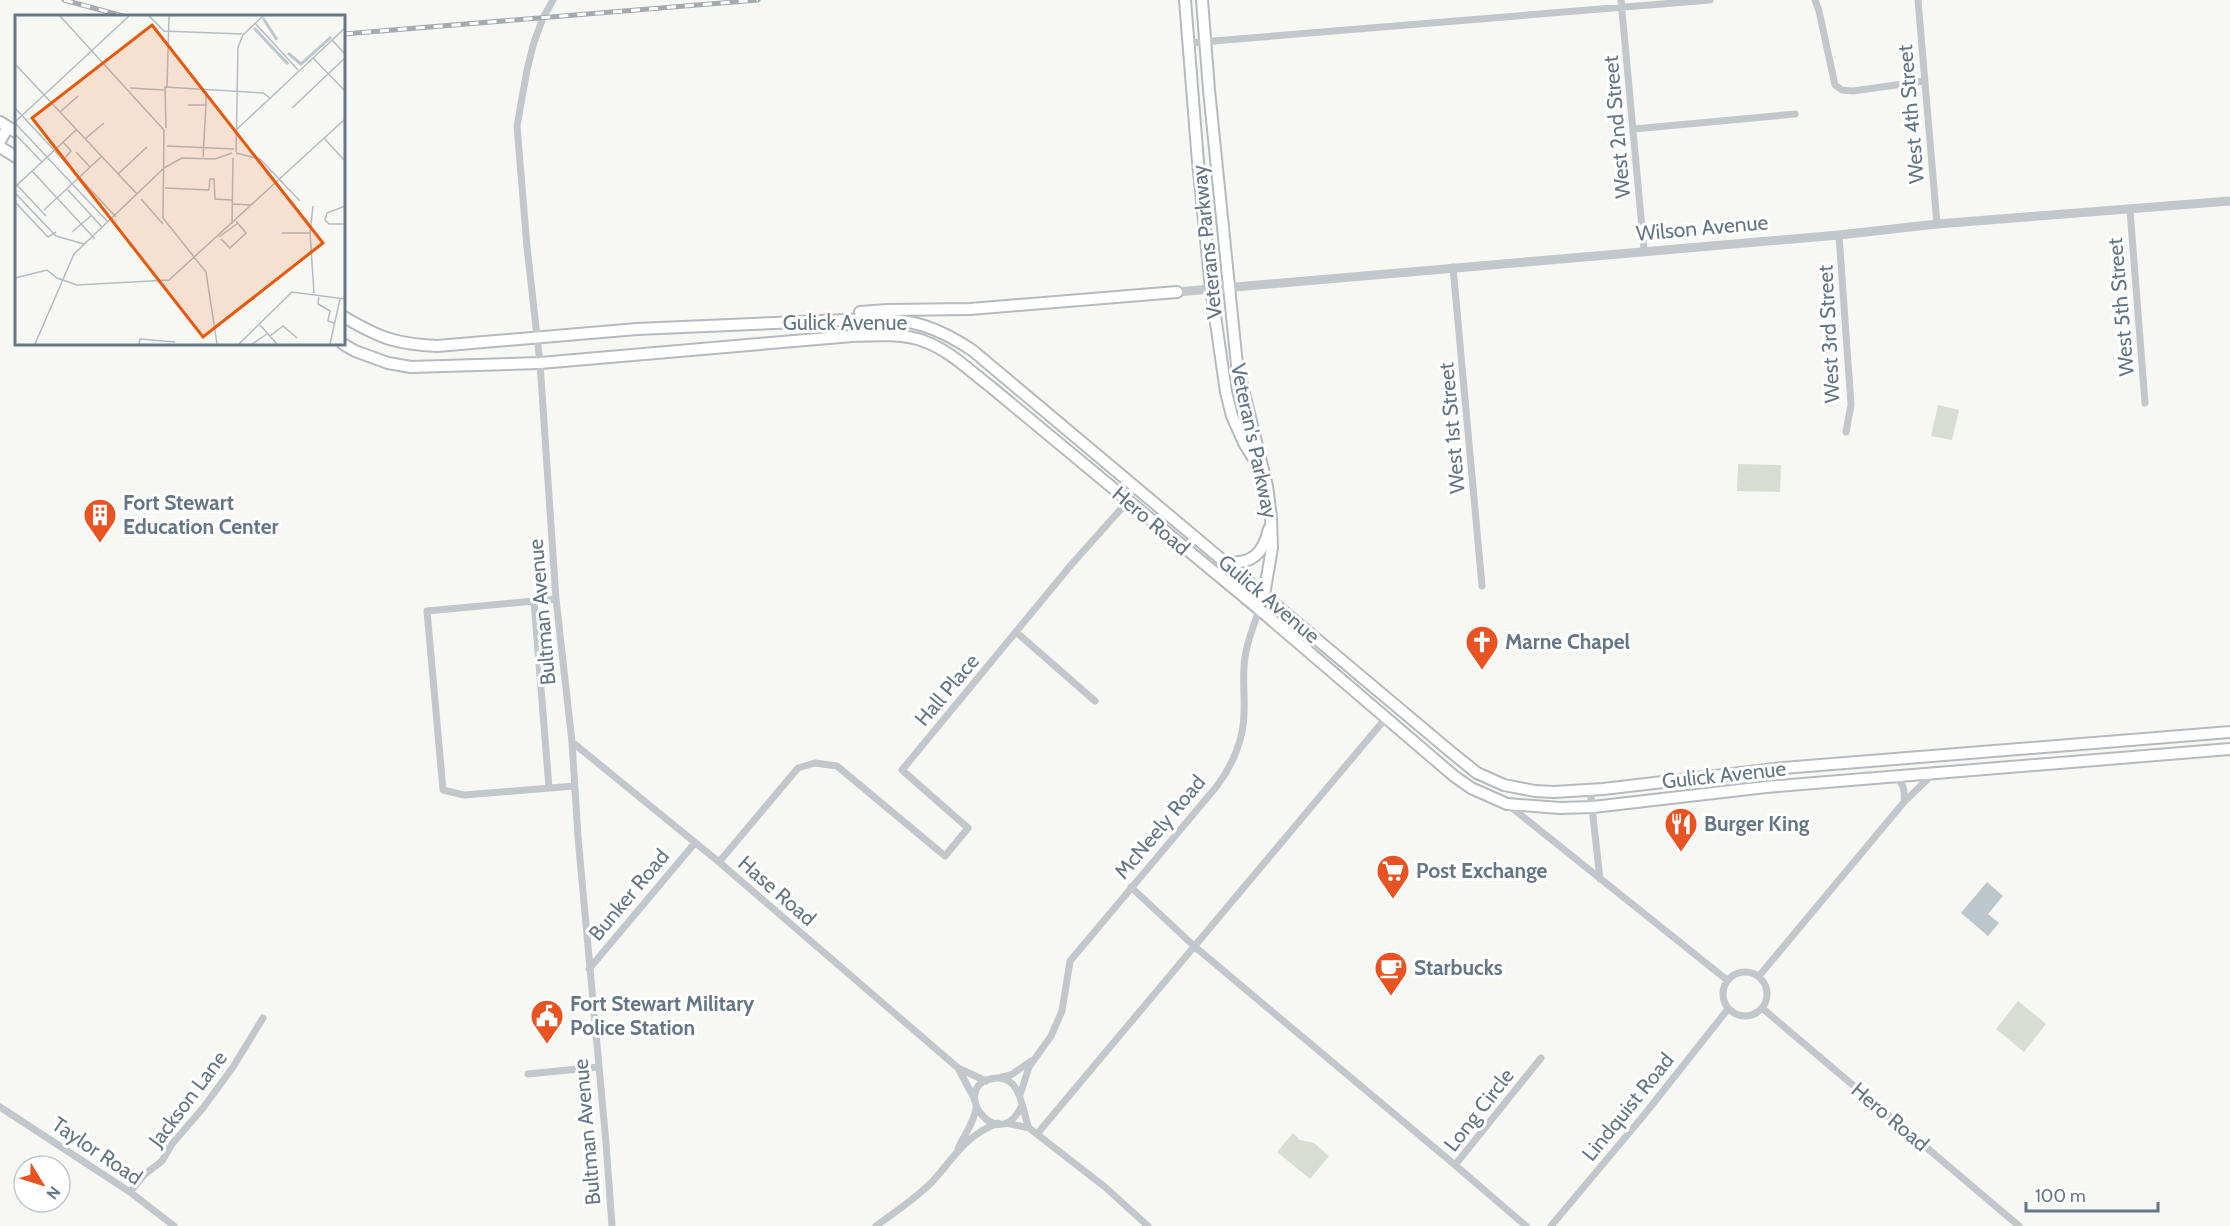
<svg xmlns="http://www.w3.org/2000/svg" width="2230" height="1226" viewBox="0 0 2230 1226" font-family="Cabin,sans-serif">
	<rect width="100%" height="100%" fill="#f7f8f4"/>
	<path fill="#d7ddd3" d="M1938,405L1959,410L1952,440L1931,436Z
		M1738,464L1781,465L1780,492L1737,491Z
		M2018,1001L2046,1024L2024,1052L1996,1029Z
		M1293,1133L1300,1140L1314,1143L1329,1156L1310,1179L1277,1152Z"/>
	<path fill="#bcc7cc" d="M1987,882L2003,896L1988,914L1999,923L1988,936L1961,913Z"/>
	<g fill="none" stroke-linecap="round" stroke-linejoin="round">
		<g stroke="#b5babf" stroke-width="14">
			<path id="secondary" d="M1185,0L1198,162L1211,288L1226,392L1232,416L1244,443L1259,467
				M1202,0L1209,90L1237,365L1267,486L1271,517L1272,548L1264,595
				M1225,562C1252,565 1263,554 1269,529"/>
		</g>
		<g stroke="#b6babe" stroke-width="14">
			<path id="primary" d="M0,122L16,132
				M0,141L8,127
				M0,147L16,157
				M860,312L888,310L970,309L1177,292
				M344,317C380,338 395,344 437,346L637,329L869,319C911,318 937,327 972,350L1451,752L1477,773L1504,785L1535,791L1554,792L1603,789L1783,768L2230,732
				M343,344L355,351L388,363L411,367L540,363L852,336C875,335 904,333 926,342C950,351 970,371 991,387L1260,610L1454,776L1471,788L1507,804L1560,808L1593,807L1766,787L2230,749"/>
		</g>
		<path stroke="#c2c7cb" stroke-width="7" d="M553,0L543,18L534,42L527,70L517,126L527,247L540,363L556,599L572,742L578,837L606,1143L612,1226
			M1621,0L1644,250
			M1815,0L1819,11L1835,85L1842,90L1853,91L1924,81
			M1918,0L1937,224
			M1189,43L1710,0
			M1634,129L1795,114
			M2130,210L2145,403
			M1839,235L1851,405L1846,432
			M1453,267L1482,586
			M534,601L427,611L443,790L464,795L574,786
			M1016,632L1095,701
			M572,742L719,862L958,1068L986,1081
			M1896,777C1904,785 1905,790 1904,802
			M549,788L534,601L556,599
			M1590,790L1600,879
			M1507,804L1727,980
			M719,862L798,768L815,763L837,766L945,856L968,828L902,770L1071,565L1128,501
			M1131,887L1194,946L1455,1165
			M589,969L694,844
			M1723 994a22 22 0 1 1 44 0a22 22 0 1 1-44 0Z
			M1759,976L1904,802L1933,774
			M1762,1008L2019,1226
			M959,1070L975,1100
			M528,1074L598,1067
			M1002,1077L1011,1075L1031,1061
			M1020,1095L1029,1067L1051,1036L1062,1011L1070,961L1217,786C1232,766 1244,739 1244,713C1245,694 1242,677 1245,657C1248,636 1258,616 1264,595
			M0,1107L130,1192L174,1226
			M1021,1107C997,1158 945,1082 997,1078C1022,1077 1022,1112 1029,1128
			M1006,1123L1029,1128L1105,1187L1148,1226
			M1037,1134L1385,719
			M958,1149C964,1134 974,1124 976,1108
			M130,1192L144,1175L162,1161L172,1144L203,1108L233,1067L263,1018
			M876,1226C895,1212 915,1199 932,1182C955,1157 963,1137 998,1123
			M1526,1226L1455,1165L1541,1058
			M1551,1226L1644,1115L1728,1009"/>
		<path stroke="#c2c7cb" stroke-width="9" d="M1177,292L1839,235L1937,224L2230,201"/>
		<use href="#secondary" stroke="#fff" stroke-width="10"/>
		<use href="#primary" stroke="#fff" stroke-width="10"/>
		<g stroke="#a3aab0" stroke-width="5">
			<path id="rail" d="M64,0L123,16
				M344,34L758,0"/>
		</g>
		<use href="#rail" stroke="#fff" stroke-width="3" stroke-dasharray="9" stroke-linecap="butt"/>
	</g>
	<defs>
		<g id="building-pin" transform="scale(1.725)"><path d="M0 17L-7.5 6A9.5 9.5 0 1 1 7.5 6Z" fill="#e95322" stroke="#fff"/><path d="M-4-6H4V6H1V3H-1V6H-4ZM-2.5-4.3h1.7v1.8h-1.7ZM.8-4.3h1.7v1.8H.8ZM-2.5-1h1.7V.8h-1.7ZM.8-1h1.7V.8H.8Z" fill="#fff"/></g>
		<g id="church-pin" transform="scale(1.725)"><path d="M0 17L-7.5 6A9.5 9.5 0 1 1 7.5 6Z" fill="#e95322" stroke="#fff"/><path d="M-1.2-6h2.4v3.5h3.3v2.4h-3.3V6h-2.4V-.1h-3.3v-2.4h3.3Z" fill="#fff"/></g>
		<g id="restaurant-pin" transform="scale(1.725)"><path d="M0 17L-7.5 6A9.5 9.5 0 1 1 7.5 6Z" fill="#e95322" stroke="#fff"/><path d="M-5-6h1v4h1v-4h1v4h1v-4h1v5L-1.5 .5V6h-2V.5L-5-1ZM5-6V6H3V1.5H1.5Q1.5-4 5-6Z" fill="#fff"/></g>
		<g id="supermarket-pin" transform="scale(1.725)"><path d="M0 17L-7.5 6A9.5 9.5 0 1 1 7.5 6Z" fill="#e95322" stroke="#fff"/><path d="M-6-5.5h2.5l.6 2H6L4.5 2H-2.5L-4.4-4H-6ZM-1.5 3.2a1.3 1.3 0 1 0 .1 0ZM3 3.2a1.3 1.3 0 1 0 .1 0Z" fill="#fff"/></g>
		<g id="cafe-pin" transform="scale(1.725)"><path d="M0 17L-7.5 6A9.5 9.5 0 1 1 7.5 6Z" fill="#e95322" stroke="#fff"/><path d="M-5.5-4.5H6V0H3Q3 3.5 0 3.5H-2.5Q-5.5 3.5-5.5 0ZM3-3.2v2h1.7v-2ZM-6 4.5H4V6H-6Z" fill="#fff"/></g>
		<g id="civic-pin" transform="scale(1.725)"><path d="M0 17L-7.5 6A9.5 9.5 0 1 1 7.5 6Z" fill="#e95322" stroke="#fff"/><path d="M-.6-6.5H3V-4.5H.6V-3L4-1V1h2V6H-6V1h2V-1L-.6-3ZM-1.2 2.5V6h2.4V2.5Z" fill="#fff"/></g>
	</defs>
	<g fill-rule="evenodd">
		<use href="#building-pin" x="100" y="515"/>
		<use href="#church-pin" x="1482" y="642"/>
		<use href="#restaurant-pin" x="1681" y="824"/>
		<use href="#supermarket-pin" x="1393" y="871"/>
		<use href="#cafe-pin" x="1391" y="968"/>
		<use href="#civic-pin" x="547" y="1016"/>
	</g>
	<g text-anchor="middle" stroke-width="6" stroke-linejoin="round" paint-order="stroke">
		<g font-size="21" fill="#657787" stroke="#fff">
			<text transform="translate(1911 114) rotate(-95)" y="7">West 4th Street</text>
			<text transform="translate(1617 127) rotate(-95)" y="7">West 2nd Street</text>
			<text transform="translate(1702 228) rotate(-5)" y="7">Wilson Avenue</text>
			<text transform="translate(1207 242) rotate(-96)" y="7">Veterans Parkway</text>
			<text transform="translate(2121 307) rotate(-95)" y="7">West 5th Street</text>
			<text x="845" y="330">Gulick Avenue</text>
			<text transform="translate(1829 334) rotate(-93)" y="7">West 3rd Street</text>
			<text transform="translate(1452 428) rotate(-95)" y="7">West 1st Street</text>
			<text transform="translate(1254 441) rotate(78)" y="7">Veteran's Parkway</text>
			<text transform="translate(1151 521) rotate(40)" y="7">Hero Road</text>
			<text transform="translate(1269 599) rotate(40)" y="7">Gulick Avenue</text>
			<text transform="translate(542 612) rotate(-95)" y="7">Bultman Avenue</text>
			<text transform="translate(947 690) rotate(-50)" y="7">Hall Place</text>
			<text transform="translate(1724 775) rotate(-6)" y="7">Gulick Avenue</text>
			<text transform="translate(1160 827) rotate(-50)" y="7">McNeely Road</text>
			<text transform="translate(777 891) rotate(41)" y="7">Hase Road</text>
			<text transform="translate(629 895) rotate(-50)" y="7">Bunker Road</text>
			<text transform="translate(188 1099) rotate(-53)" y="7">Jackson Lane</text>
			<text transform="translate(1628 1107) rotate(-51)" y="7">Lindquist Road</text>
			<text transform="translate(1479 1110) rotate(-52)" y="7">Long Circle</text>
			<text transform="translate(1890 1117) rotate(40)" y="7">Hero Road</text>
			<text transform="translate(587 1132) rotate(-95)" y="7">Bultman Avenue</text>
			<text transform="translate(97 1151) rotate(34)" y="7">Taylor Road</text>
		</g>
		<g font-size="21" font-weight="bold" fill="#657787" stroke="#fff" text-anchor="start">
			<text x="123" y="510">Fort Stewart<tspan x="123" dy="24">Education Center</tspan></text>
			<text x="1505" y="649">Marne Chapel</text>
			<text x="1704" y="831">Burger King</text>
			<text x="1416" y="878">Post Exchange</text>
			<text x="1414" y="975">Starbucks</text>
			<text x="570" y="1011">Fort Stewart Military<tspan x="570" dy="24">Police Station</tspan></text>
		</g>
	</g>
	<g transform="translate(15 15)">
		<rect width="330" height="330" fill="#f7f8f4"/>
		<path fill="none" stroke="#bcc7cc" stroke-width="3" d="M248,3L262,25M239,13L273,49M273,38L286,49L316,22"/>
		<path fill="none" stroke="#b4bcc2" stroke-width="1.5" d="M45,1L149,115L148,203L191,257L202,329M134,1L149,16M240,8L283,55M148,16L227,19M317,25L330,39M298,43L330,76M0,49L122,179M152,72L154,1M115,73L149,75M173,90H191V76M0,93L101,202M277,93L330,43M45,97L63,81M0,107L114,1M0,108L93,207M151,113L150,72L248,78L255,83M220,116L330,13M0,119L27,147M309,123L330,146M70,124L89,108M152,131L219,134M61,137L75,152M221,137L223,32L228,20L248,1M221,138L245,144L285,186M188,142L191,90M48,145L56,136L48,127M149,153L167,143L200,144L217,138M17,156L80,224M103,159L132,132M2,170L31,201M0,172L61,115M150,173L194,175L195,164H199L200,184L217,185M52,174L87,212M0,178L41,221L69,229M126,184L148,209M0,187L33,222L41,217M217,189L236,190M298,191L295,218L299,278M330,191L312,198L310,205L314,209H330M29,195L86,142M217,209L218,143M57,217L77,200M267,218H295M204,222L223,208M206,224L215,233L231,218L221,206M0,263L32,255L42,263L62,270L154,265L330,104M304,280L303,289L315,296L313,306L319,308M245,310L262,329M255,321L268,311L282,323M20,329L59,239L149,153M124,329L125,324L160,327M224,329L277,277L330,284M237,329L252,319M315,329L325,284"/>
		<path fill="#e8590c" fill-opacity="0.15" stroke="#e8590c" stroke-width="3" d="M137,10L308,228L188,322L17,103Z"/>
		<rect width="330" height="330" fill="none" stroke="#657787" stroke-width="3"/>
	</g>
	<g transform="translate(42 1184) rotate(128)"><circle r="28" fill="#ffffff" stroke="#c1c9cf" stroke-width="1.5"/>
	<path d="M0-4.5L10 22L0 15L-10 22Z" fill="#e95322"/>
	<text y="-9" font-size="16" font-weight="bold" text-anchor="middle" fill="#657787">N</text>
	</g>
	<path d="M2026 1202v9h132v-9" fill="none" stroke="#657787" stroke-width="3"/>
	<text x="2035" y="1202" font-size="18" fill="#657787" stroke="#ffffff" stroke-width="4.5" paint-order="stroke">100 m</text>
</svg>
